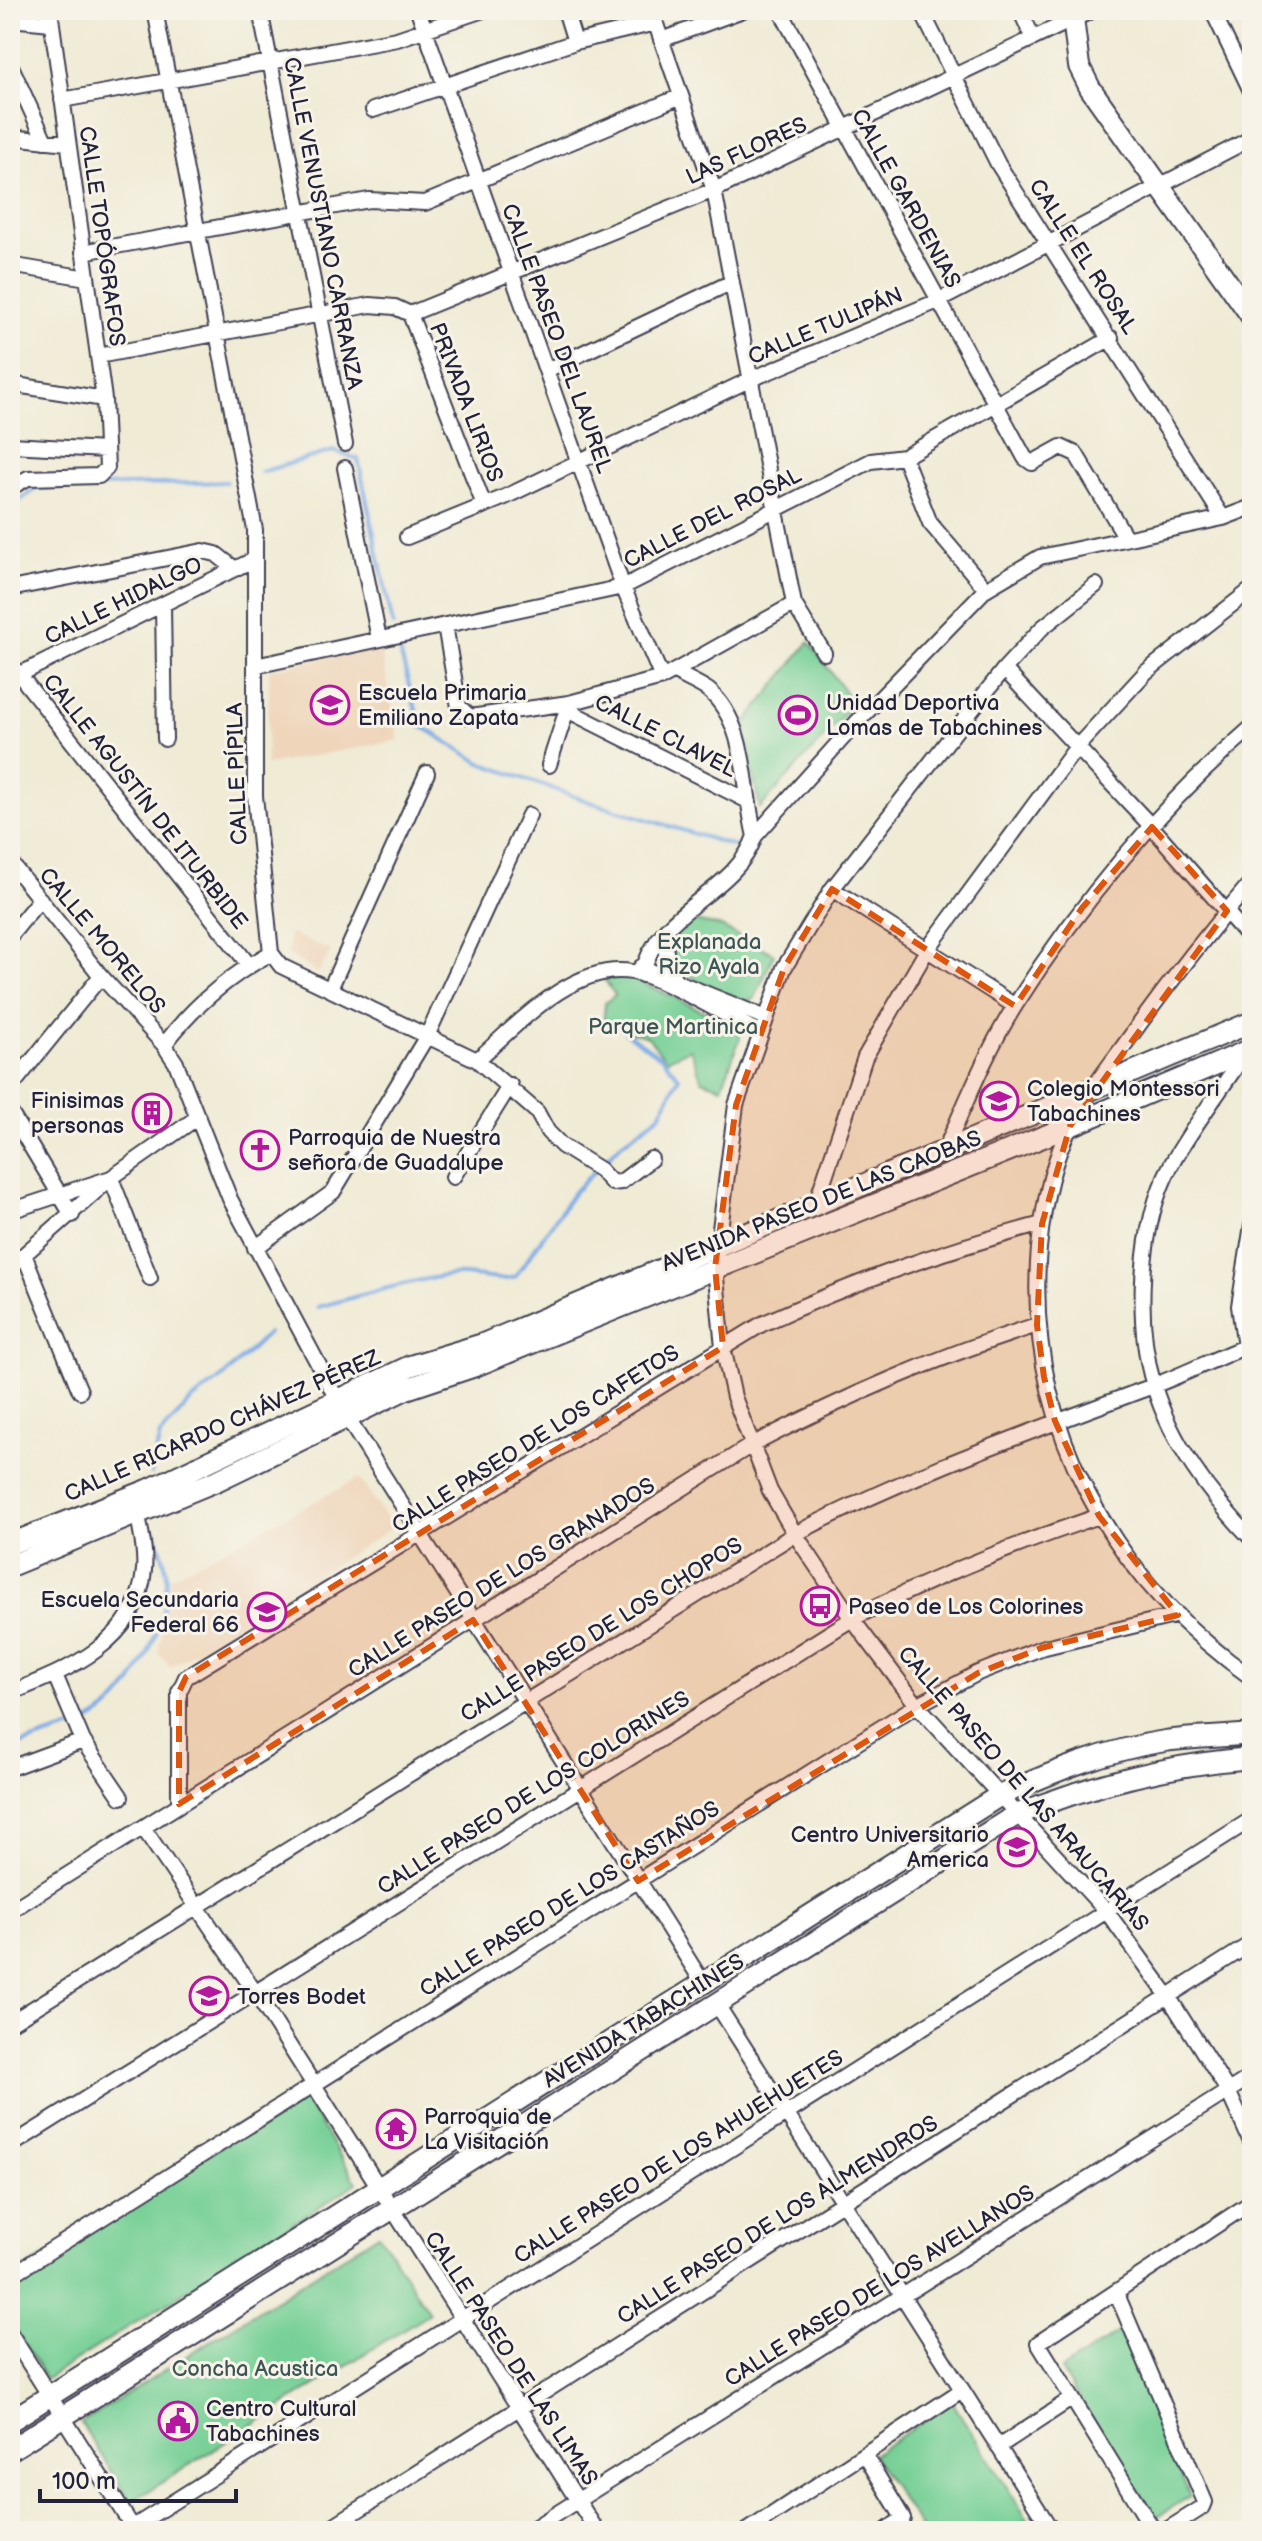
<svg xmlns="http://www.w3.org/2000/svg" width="1262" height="2541" viewBox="0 0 1262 2541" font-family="'Balsamiq Sans',sans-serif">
	<rect width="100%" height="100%" fill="#f7f3e8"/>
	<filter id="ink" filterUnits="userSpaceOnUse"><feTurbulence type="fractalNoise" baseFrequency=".0125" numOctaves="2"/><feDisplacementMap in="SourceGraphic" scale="16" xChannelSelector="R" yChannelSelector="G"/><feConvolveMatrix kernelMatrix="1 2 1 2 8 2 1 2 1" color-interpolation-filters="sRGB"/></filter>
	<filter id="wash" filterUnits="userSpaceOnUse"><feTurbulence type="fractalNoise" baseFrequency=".006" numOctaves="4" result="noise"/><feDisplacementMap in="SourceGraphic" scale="32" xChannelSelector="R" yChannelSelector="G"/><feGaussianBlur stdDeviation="1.8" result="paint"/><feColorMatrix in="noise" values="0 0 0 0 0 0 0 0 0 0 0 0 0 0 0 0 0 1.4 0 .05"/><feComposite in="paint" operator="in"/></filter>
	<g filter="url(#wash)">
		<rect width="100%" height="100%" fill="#f0ebd5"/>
		<path fill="#efd6bb" d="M380,647L399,740L266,765L270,669Z
			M289,933L331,951L318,973L288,954Z
			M359,1478L392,1528L171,1667L158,1654L171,1577Z"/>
		<path fill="#77d096" stroke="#4c7968" stroke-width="2" d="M809,642L854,704L760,808L743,726Z
			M679,918L719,926L774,954L755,998L746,1002C706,984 650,972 679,918Z
			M628,976L737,1027L740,1038L722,1087L702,1080L690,1049L666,1060L648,1037L603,1024L605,1003L615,995L604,979Z
			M302,2095L357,2183L46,2379L10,2321V2279Z
			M379,2234L429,2313L131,2502L81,2423Z
			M1120,2331L1190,2496L1155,2518L1061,2370Z
			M952,2402L1035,2531H923L872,2455Z"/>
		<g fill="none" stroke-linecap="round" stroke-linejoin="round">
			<path stroke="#7aaae5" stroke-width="4" d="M261,472L333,451L358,459L393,625
				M10,507L37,488L226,482
				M399,648L420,725L481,763L590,802L734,846
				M317,1307C362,1296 408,1280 453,1275C473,1273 496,1283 515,1277L574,1192L620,1145L660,1115L679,1077L662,1058L626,1033
				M151,1474L160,1435L190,1402L224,1376L268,1333
				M81,1725C132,1707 166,1628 167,1577C167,1563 158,1544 154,1530
				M10,1748L72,1728"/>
		</g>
	</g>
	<g filter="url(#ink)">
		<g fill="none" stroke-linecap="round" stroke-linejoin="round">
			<g stroke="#414052" stroke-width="18">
				<path id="street" d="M155,10L255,530V796L271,953L281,966L477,1060L537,1112L548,1132L562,1146L600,1170L612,1183L621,1182L651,1159
					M260,10L345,444
					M418,10L623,587L662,678
					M565,10L575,42
					M651,10L714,190L794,604L824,653
					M780,10L1025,458L1032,463L1061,447L1076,454L1126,538
					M921,10L998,164L1223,518
					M1020,10L1033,38
					M1212,10L1252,93
					M10,19L51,23
					M661,40L743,10
					M10,64L45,141
					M62,100L397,39L483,10
					M373,110L575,42L656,23
					M10,137L68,143
					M83,252L369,200L425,203L679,97
					M10,265L87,278
					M410,314L714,190L1093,10
					M410,314L484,505
					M98,356L370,305L395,307L410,314
					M547,370L732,282
					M10,384L104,399
					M10,445L106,450
					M904,457L930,523L986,589
					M345,468L379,639
					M10,488L28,478L99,476L107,468L104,399L50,10
					M407,537L505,497L749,380L938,301L1252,138
					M1096,585L1042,628L1004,669L832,889L784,968L736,1105L715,1268L723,1347L734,1397L770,1491L795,1534L852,1619L917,1705L1107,1912L1168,1996L1228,2091L1252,2144
					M10,589L203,551L216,554L235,569
					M163,604L165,739
					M445,625L459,707L470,717L569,703L662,678L794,604
					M10,663L249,965
					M255,666L623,587L871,461L904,457L1111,338
					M1004,669L1152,827L1252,941
					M675,672C685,678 698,683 708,690C748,723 743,790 755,836
					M10,679L255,559
					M567,710L746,800
					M549,765L569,703
					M10,862L101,976L164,1045L176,1063L230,1199L346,1416L703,1983
					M1252,881C1207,934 1165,988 1125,1044C1106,1070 1086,1096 1071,1125C1052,1161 1043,1207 1039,1248C1024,1423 1110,1578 1252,1678
					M832,889L1015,1006
					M664,932L667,962L674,978
					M10,936L40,899
					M641,967L766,1018
					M642,975C657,907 735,895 755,836L858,721L986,589L1040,557L1223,518L1252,507
					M330,989L427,773
					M164,1045C193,1006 229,976 271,953
					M1245,1053C1221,1090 1193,1126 1171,1165C1139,1224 1135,1322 1154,1386C1171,1443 1211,1497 1252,1539
					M477,1060C517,1025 574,962 632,972C662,977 729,1017 760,1033
					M10,1088L101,976
					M10,1112L72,1215
					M944,1152C966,1102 987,1050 1016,1004C1080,903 1161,805 1252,727
					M453,1177L510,1085
					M815,1206L865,1057L927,950L1076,748L1146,672L1252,589
					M10,1211L111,1178L150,1278
					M255,1248L333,1192L427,1036L529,815
					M25,1257L80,1391
					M10,1267L111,1178L198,1117
					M1245,1347L1239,1306L1252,1225
					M55,1675L83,1741L121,1797
					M10,1693C68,1670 138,1642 144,1570C146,1552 141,1533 138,1515
					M10,1768L83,1741
					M179,1804V1692L186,1677L762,1324C857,1281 941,1251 1042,1224
					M144,1829L255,1992L597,2531
					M10,1911L750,1446C846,1396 934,1358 1037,1325
					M716,2003L1052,2531
					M10,2023L795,1534C912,1473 1028,1433 1150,1387C1185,1374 1218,1357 1252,1344
					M10,2146L852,1619C932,1577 1014,1545 1099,1516
					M10,2276L917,1705L978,1673L1041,1648L1178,1615
					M1116,2292L1205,2502L1203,2507L1165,2531
					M10,2333L135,2531
					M998,2447L1071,2399
					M865,2455L903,2518L886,2531
					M127,2531L1252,1819
					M325,2531L1252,1943
					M529,2531L1252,2076
					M747,2531L962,2390
					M1154,2531L1038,2343L1252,2202"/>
			</g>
			<g stroke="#414052" stroke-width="24">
				<path id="secondary" d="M1072,10L1079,66L1090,88L1252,317
					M10,1544L148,1490L410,1366L483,1344L1252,1022
					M10,1566L216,1481L406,1389L475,1366L633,1302L1070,1126L1252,1049
					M10,2421L999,1796C1052,1772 1106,1750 1165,1741C1193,1737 1223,1737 1252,1734
					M10,2450L1016,1815C1092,1784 1170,1764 1252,1758"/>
			</g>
			<use href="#street" stroke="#fff" stroke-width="14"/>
			<use href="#secondary" stroke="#fff" stroke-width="20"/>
		</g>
	</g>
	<path fill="#de560e" fill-opacity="0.2" stroke="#de560e" stroke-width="6" stroke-dasharray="16 10" stroke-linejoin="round" d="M1152,827L1227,911L1070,1126L1042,1224L1037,1325L1044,1377L1055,1421L1099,1516L1178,1615L1041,1648L978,1673L638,1881L473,1620L179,1804V1692L186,1677L723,1347L715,1268L736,1105L784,968L832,889L1015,1006L1082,908Z"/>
	<defs>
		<g id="school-ring" transform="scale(2)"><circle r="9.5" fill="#f7f3e8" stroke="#b5179e" stroke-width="1.5"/><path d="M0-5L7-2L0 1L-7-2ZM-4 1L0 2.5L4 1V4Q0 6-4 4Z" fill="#b5179e"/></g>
		<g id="stadium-ring" transform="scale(2)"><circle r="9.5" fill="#f7f3e8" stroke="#b5179e" stroke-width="1.5"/><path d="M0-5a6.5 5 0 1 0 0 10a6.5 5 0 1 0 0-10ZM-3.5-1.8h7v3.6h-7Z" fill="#b5179e"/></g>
		<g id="building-ring" transform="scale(2)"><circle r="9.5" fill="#f7f3e8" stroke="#b5179e" stroke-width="1.5"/><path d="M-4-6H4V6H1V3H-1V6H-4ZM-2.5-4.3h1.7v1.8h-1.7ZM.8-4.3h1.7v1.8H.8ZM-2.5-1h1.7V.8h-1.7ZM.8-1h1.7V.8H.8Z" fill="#b5179e"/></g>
		<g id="church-ring" transform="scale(2)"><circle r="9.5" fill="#f7f3e8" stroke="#b5179e" stroke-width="1.5"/><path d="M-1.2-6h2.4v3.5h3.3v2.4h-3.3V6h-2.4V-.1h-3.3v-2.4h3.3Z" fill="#b5179e"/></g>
		<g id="bus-ring" transform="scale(2)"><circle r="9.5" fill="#f7f3e8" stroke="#b5179e" stroke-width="1.5"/><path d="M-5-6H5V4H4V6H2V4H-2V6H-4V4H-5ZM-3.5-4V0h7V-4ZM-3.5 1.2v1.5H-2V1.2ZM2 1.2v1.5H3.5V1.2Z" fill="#b5179e"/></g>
		<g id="university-ring" transform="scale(2)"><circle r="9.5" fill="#f7f3e8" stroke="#b5179e" stroke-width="1.5"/><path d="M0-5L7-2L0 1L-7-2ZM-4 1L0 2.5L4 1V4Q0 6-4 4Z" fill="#b5179e"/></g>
		<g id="temple-ring" transform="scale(2)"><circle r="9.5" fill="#f7f3e8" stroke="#b5179e" stroke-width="1.5"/><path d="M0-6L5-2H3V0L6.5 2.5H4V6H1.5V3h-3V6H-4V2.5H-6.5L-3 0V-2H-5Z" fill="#b5179e"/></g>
		<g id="civic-ring" transform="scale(2)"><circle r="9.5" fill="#f7f3e8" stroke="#b5179e" stroke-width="1.5"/><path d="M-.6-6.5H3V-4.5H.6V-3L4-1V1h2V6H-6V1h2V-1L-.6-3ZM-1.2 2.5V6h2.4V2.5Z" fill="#b5179e"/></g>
	</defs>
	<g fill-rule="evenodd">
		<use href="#school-ring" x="330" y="705"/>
		<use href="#stadium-ring" x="798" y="715"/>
		<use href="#school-ring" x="999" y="1101"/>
		<use href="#building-ring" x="152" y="1113"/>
		<use href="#church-ring" x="260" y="1150"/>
		<use href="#bus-ring" x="820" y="1606"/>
		<use href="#school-ring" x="267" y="1612"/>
		<use href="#university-ring" x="1017" y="1847"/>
		<use href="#school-ring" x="209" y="1996"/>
		<use href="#temple-ring" x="396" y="2129"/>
		<use href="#civic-ring" x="178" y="2421"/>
	</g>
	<g text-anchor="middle" stroke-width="6" stroke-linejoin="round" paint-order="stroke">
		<g font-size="22" fill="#22223b" stroke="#f7f3e8">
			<text transform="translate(746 150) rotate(-25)" y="8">LAS FLORES</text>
			<text transform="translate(907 198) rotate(61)" y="8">CALLE GARDENIAS</text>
			<text transform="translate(324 223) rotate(79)" y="8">CALLE VENUSTIANO CARRANZA</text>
			<text transform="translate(103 236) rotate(82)" y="8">CALLE TOPÓGRAFOS</text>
			<text transform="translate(1084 256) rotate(57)" y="8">CALLE EL ROSAL</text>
			<text transform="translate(825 325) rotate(-23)" y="8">CALLE TULIPÁN</text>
			<text transform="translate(558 338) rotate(70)" y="8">CALLE PASEO DEL LAUREL</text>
			<text transform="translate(467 402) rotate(69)" y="8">PRIVADA LIRIOS</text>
			<text transform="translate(712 517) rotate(-27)" y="8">CALLE DEL ROSAL</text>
			<text transform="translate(123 600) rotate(-26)" y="8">CALLE HIDALGO</text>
			<text transform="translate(666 735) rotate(27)" y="8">CALLE CLAVEL</text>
			<text transform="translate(236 774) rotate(-92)" y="8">CALLE PÍPILA</text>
			<text transform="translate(146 801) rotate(52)" y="8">CALLE AGUSTÍN DE ITURBIDE</text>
			<text transform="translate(103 940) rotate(50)" y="8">CALLE MORELOS</text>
			<text transform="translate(821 1200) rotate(-22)" y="8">AVENIDA PASEO DE LAS CAOBAS</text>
			<text transform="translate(222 1425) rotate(-24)" y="8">CALLE RICARDO CHÁVEZ PÉREZ</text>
			<text transform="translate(535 1438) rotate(-32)" y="8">CALLE PASEO DE LOS CAFETOS</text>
			<text transform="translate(501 1577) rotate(-32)" y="8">CALLE PASEO DE LOS GRANADOS</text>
			<text transform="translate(601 1629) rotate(-32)" y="8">CALLE PASEO DE LOS CHOPOS</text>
			<text transform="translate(1024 1788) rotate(49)" y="8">CALLE PASEO DE LAS ARAUCARIAS</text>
			<text transform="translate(533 1792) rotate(-32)" y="8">CALLE PASEO DE LOS COLORINES</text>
			<text transform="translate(569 1898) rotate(-32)" y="8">CALLE PASEO DE LOS CASTAÑOS</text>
			<text transform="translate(643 2020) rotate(-32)" y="8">AVENIDA TABACHINES</text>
			<text transform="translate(678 2156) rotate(-32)" y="8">CALLE PASEO DE LOS AHUEHUETES</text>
			<text transform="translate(777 2219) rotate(-32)" y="8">CALLE PASEO DE LOS ALMENDROS</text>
			<text transform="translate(879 2285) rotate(-32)" y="8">CALLE PASEO DE LOS AVELLANOS</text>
			<text transform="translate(512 2358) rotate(57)" y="8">CALLE PASEO DE LAS LIMAS</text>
		</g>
		<g font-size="22" fill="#22223b" stroke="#f7f3e8" text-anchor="start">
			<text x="358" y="700">Escuela Primaria<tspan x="358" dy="25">Emiliano Zapata</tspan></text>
			<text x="826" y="710">Unidad Deportiva<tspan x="826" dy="25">Lomas de Tabachines</tspan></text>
			<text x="1027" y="1096">Colegio Montessori<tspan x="1027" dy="25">Tabachines</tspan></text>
			<text x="124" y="1108" text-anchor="end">Finisimas<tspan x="124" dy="25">personas</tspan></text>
			<text x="288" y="1145">Parroquia de Nuestra<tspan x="288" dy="25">señora de Guadalupe</tspan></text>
			<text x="239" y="1607" text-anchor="end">Escuela Secundaria<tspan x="239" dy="25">Federal 66</tspan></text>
			<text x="848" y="1614">Paseo de Los Colorines</text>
			<text x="989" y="1842" text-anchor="end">Centro Universitario<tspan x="989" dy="25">America</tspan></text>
			<text x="237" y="2004">Torres Bodet</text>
			<text x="424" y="2124">Parroquia de<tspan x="424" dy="25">La Visitación</tspan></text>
			<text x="206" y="2416">Centro Cultural<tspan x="206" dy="25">Tabachines</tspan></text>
		</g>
		<g font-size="22" fill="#3c5656" stroke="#f7f3e8">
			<text x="709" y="949">Explanada<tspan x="709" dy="25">Rizo Ayala</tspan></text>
			<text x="673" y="1034">Parque Martinica</text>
			<text x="255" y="2376">Concha Acustica</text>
		</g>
	</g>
	<rect width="1262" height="2541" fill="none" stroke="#f7f3e8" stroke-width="40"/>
	<path d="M40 2489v12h196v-12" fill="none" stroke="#22223b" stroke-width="4"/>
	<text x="52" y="2489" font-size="24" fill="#22223b" stroke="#f7f3e8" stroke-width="6" paint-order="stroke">100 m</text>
</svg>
